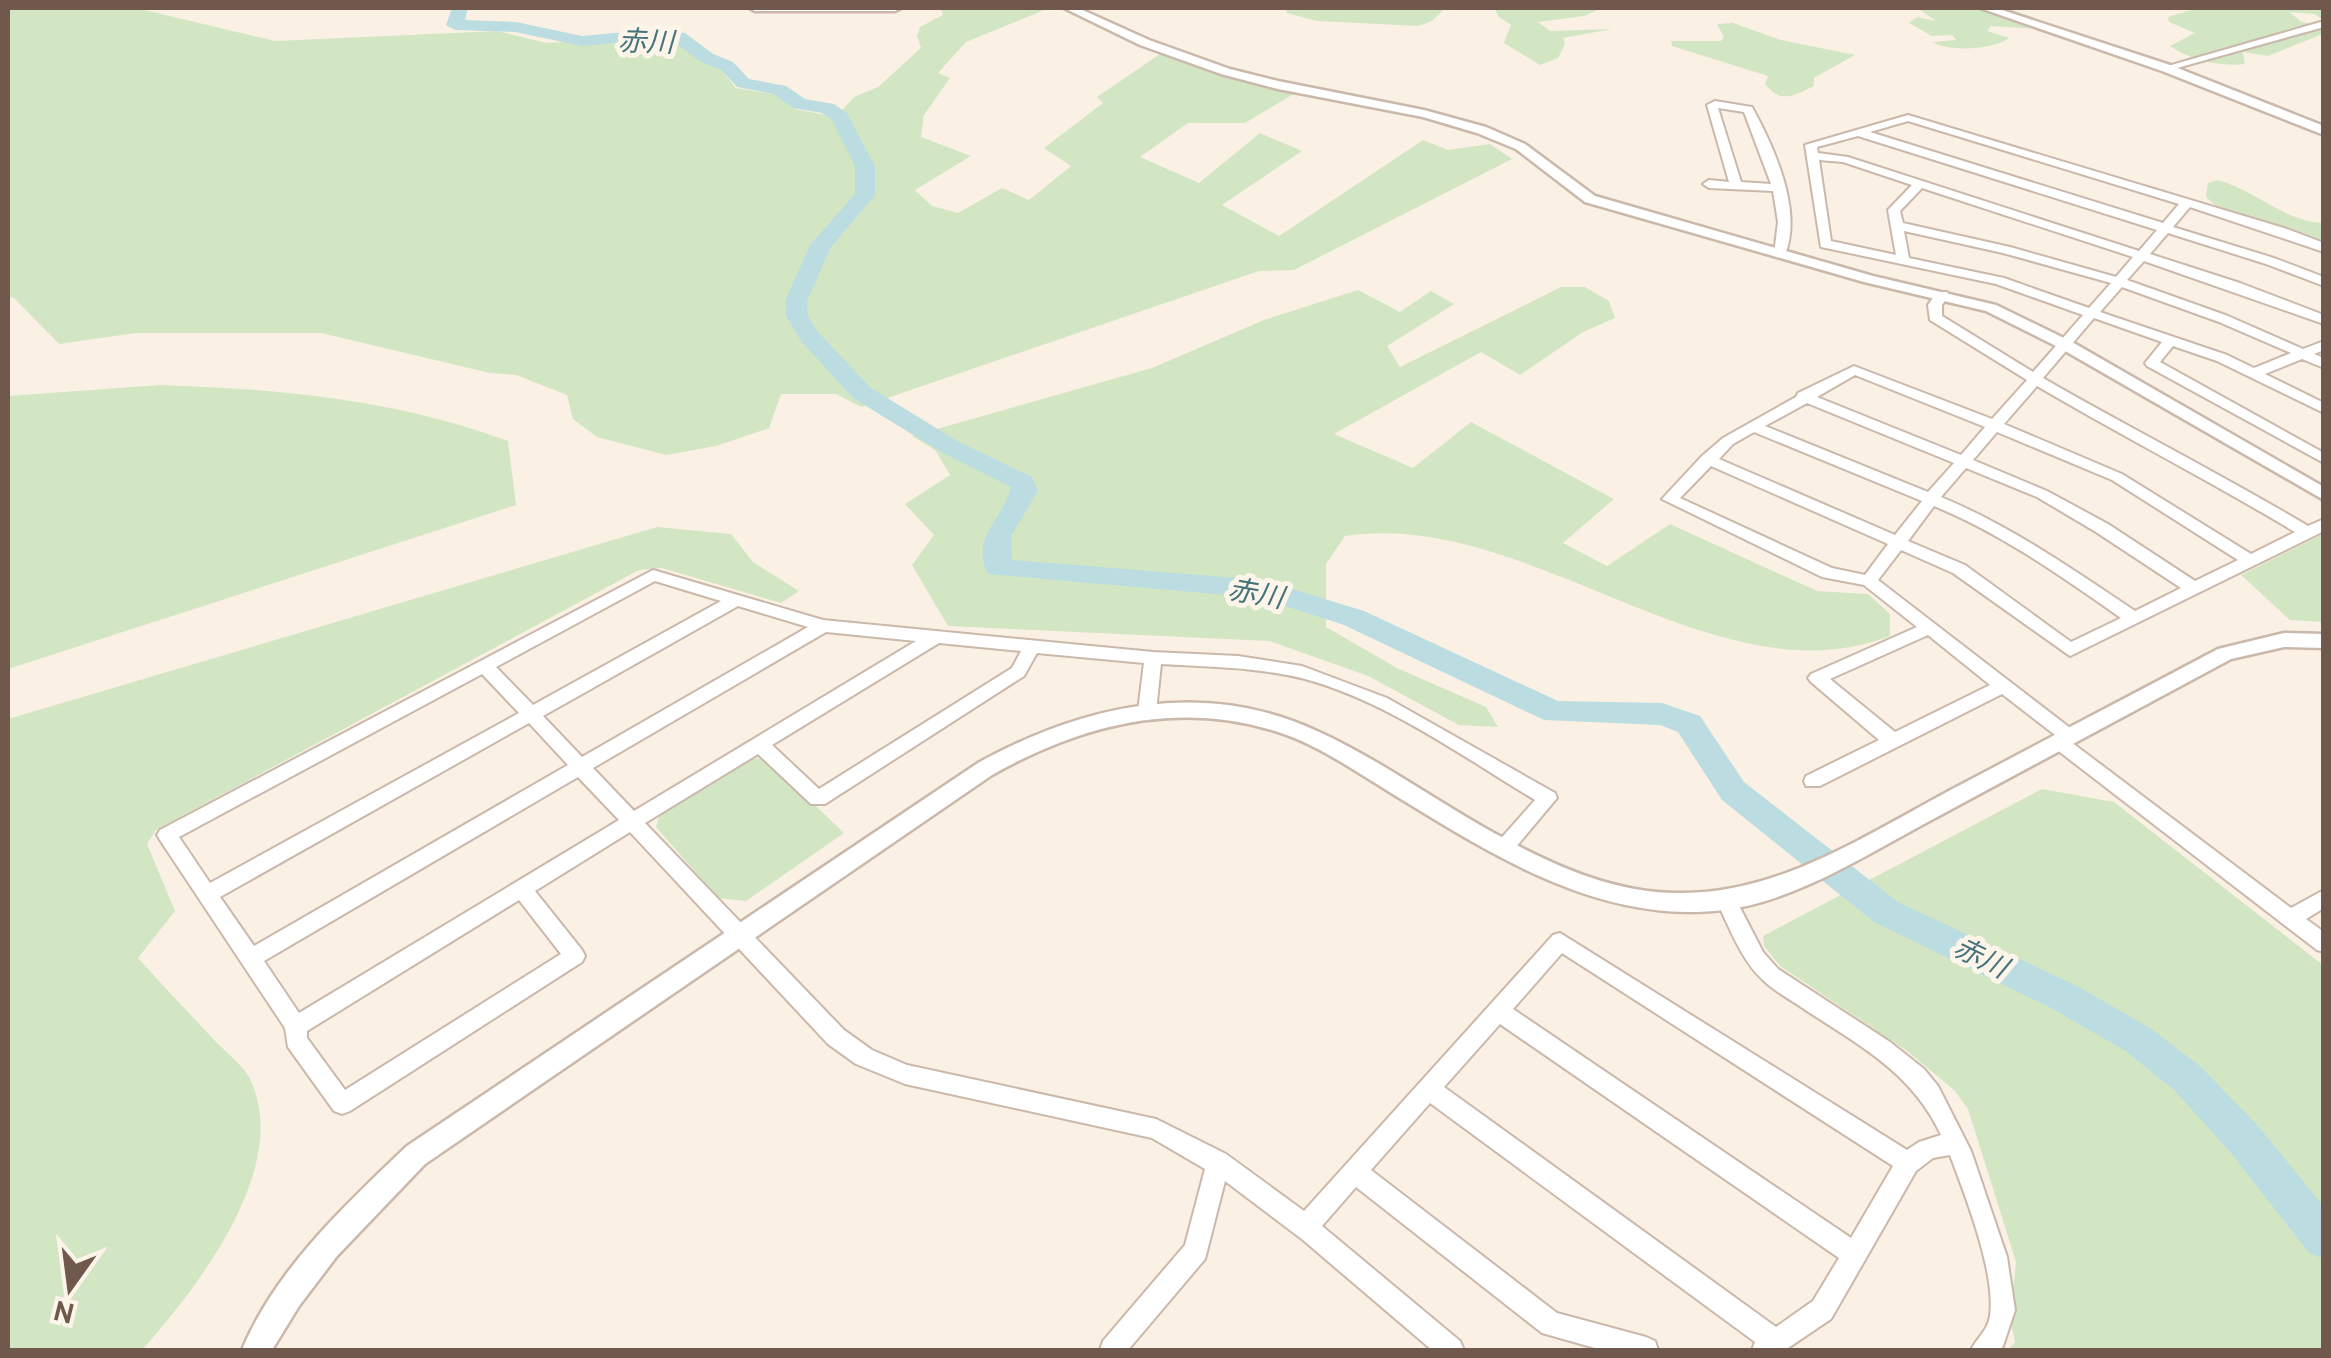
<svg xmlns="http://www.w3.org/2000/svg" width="2331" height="1358" viewBox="0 0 2331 1358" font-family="Overpass,'Noto Sans JP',sans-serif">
	<rect width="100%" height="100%" fill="#faf1e4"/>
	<path fill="#d3e6c4" d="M8,8H136L275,41L497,31L547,43L664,36L716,64L736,88L784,96L795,109L836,117L854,97L878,87L921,48L917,36L920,27L943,15L941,8H1049L966,42L938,73L950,78L924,115L921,137L971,156L915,190L932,206L958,213L1002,188L1029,200L1071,166L1044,148L1103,103L1097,97L1160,54L1297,92L1245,123H1188L1140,157L1199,183L1260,133L1302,151L1222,205L1279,236L1423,140L1448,150L1490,144L1512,159L1294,270L1259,271L861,407L836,394H781L769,428L716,446L666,455L597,437L573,419L567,395L516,375L490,373L321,333H136L59,344L14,298L8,296Z
		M1286,8H1445L1432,21L1418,26L1317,21L1287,13Z
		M1494,8H1602L1584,16L1538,22L1550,31L1612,29L1563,38L1565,44L1558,58L1540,65L1504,43L1511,25L1499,17Z
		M1923,8H2005L2052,24L2039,29L1991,26L1987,31L2009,38C1993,50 1949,52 1932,42L1956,40L1952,35L1932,36L1909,23L1917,17L1936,21L1920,10Z
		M2137,8H2323V20L2315,14L2289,12L2302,22L2323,26V34L2268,56L2243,52L2245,64C2221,67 2190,60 2170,46L2195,33L2169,22L2168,17L2194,9Z
		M1733,23L1781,40L1855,55L1814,78V86C1793,96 1781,104 1765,84L1768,76L1672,46L1671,41H1721L1724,37L1717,24Z
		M2217,180C2254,189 2283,221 2323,223V243L2215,205L2206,197L2208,183Z
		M1561,287H1585L1609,301L1615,318L1583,332L1520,375L1481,352L1334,434L1413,468L1471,422L1614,499L1563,543L1607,566L1670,524L1817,591L1868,594L1890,614V636C1715,704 1529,508 1345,536L1326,564V627L1397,668L1486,707L1498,727L1459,725L1368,676L1269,641L948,626L912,565L934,535L905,504L950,475L935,450L912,436L1152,368L1264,320L1358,290L1400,312L1431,291L1454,304L1387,346L1400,367Z
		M160,385C279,389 395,399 508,441L516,505L8,669V396Z
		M657,527L731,534L753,562L799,591L781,603L662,568L639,570L156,830L147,844L175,911L138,958C164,987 191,1015 217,1043C227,1053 242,1065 249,1077C294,1165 197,1288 142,1350H8V719Z
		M2323,534V622L2290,620L2241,575Z
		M766,758L844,833L746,901L718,898L656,827L660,814L750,759Z
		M2042,789L2114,802L2323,965V1350H2008L2015,1342L2010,1320L2016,1262L1968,1109L1954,1090L1907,1051L1780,966L1764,946L1763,936Z"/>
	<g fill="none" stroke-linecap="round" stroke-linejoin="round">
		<path fill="#bbdde1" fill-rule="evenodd" d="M452,8H468L465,20L516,22L582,36L657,29L685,33L713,54L733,62L749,79L786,86L805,99L834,104L847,113L875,166V195L831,247L807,301L808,316L818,332L871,388L959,442L1032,477L1038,491L1011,536L1012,560L1263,580L1364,611L1558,701L1662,703L1700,716L1744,782L1898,902L2077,986L2150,1028L2200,1066L2259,1127L2324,1207V1259L2309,1253L2231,1153L2174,1090L2124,1050L2051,1008L1874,922L1722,800L1678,732L1660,725L1544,720L1344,625L1261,598L988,574C969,539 1004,518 1011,487L941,452L853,398L801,341L786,316L785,301L810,245L855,194V166L832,120L822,113L793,108L773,94L737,87L721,70L701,62L674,42L657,39L582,46L515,32L455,30L446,25Z"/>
		<g stroke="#cab8ab" stroke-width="4">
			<path id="minor" d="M2324,21V27L2170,70L2161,68Z
				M1715,101L1752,107C1774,147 1804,212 1784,257L1774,254L1778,222L1773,191L1709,188L1703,184L1709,180L1729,182L1707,105ZM1718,108L1744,112L1771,184L1741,182Z
				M1908,115L2287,229L2324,243V252L2190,207L2173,227L2274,258L2324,277V286L2266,264L2168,233L2150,254L2240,283L2324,315V324L2144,261L2127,280L2228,316L2303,349L2324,341V350L2314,354L2324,358V368L2302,359L2265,374L2324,403V413L2217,361L2173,346L2160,362L2324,453V463L2147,366L2145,363L2162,342L2094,318L2043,378C2131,429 2221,474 2308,526L2324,519V531L2070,656L1953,573L1901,550L1878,580L2074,731L2077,736L2071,742L2291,908L2324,890V908L2306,919L2324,932V952L2317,950L2052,746L2049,741L2055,735L2002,694L1820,786H1806L1804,781L1806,776L1879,740L1811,682L1808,678L1811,674L1917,627L1864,585L1822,577L1662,499L1702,456L1723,438L1796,397L1798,393L1854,366L1992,419L2027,380L1930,320L1928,305L1937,292H1947L1949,295L1942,305V316L2033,372L2083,315L1996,284L1821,247L1805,145ZM1908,121L2179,204L2163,223L1870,132ZM1858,136L2157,230L2139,251L1848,157L1818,153L1817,147ZM1819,160L1843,162L1912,185L1888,210L1896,255L1831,241ZM1922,188L2133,257L2116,277L2010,247L1903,223L1900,211ZM1904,231L2003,253L2111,283L2089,308L2004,278L1909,258ZM2122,287L2219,322L2291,353L2254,368L2227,355L2100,312ZM1855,375L1985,427L1961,455L1817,397ZM2037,386C2122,436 2210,481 2295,532L2251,554L2122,474L2004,424ZM1807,403L1954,463L1928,492L1765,426ZM1754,432L1922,501L1895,535L1719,459L1733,444ZM1997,432L2112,480L2238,560L2195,581L2108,524L2047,491L1973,460ZM1711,466L1888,544L1865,575L1832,568L1680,498ZM1966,468L2037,497L2096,532L2181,588L2135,611C2072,569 2011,526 1941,497ZM1934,506C2002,534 2061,576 2121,618L2071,642L1965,565L1908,541ZM1928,635L1990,685L1895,732L1830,679Z
				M653,570L823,620L1153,652L1238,656L1302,666L1387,698L1555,793L1557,798L1510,854L1503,857L1496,854L1493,849L1496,844L1535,800C1462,756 1388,702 1305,679C1258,667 1209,667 1161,664L1156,711L1147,717L1138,711L1144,663L1037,653L1024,676L825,804H811L758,754L645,823L844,1030L872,1050L907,1065L1156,1119L1226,1154L1304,1211L1553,935L1560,933L1907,1150L1919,1142L1941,1135C1913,1074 1861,1046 1807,1011C1793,1001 1775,992 1763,980C1741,960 1729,926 1716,900L1719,894L1726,892L1733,894L1763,952L1778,969L1890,1042L1924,1069L1938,1086L1971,1151L2007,1257L2015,1310L2003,1346L2000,1350H1971C1977,1338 1988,1330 1990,1316C1996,1273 1965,1195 1950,1155L1933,1158L1916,1171L1831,1319L1785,1350H1752L1755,1342L1430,1103L1371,1170L1557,1313L1646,1337L1655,1341L1658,1350H1602L1542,1333L1356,1187L1322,1226L1460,1341L1464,1350H1432L1303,1240L1225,1181L1205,1259L1128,1350H1100L1103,1341L1185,1245L1205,1169L1152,1138L905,1084L856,1064L828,1044L630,832L535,891L582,950L585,956L582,962L350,1111L342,1114L334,1111L288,1047L285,1028L160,840L157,835L160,830ZM655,581L721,601L533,705L496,667ZM738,606L808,627L582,757L543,716ZM826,632L916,641L634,811L593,768ZM939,643L1021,651L1012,668L819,789L772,745ZM482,674L519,713L210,883L179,837ZM529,723L568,765L254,946L220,897ZM578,777L619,820L299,1013L264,961ZM519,900L561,954L345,1090L307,1038V1031ZM1562,953L1893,1166L1851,1238L1513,1009ZM1500,1024L1839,1258L1813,1301L1776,1327L1444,1087Z"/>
		</g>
		<g stroke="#cab8ab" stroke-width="5">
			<path id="tertiary" d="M750,8H901L895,11H755Z
				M1064,8H1078L1149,40L1230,69L1278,81L1424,110L1486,127L1525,144L1595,196L1873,276L1996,305L2072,342L2324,487V500L2060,348L1986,311L1864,282L1585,202L1516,149L1477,133L1423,117L1278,89L1221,74L1140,45Z
				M1980,8H1996L2170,65L2324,126V135L2162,71Z
				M2284,633L2324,634V648L2284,647L2231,659C2133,712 2035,764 1937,817C1874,850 1796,902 1723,910C1599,925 1489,853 1388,791C1352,769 1315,743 1275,731C1176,700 1080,725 992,775L425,1164L337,1256L299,1306L272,1350H242C275,1270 345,1205 407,1146L978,763C1083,705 1203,678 1317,731C1379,759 1434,800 1494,833C1550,864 1613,893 1678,893C1782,895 1875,829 1964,783C2049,738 2133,694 2218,649Z"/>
		</g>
		<use href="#minor" fill="#fff" fill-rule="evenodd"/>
		<use href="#tertiary" fill="#fff" fill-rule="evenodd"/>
	</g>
	<g text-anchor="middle" stroke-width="10" stroke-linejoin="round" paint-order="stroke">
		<g font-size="28" font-style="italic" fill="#45737b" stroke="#fdf5ea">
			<text transform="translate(646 41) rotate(2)" y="10">赤川</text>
			<text transform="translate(1256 593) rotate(10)" y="10">赤川</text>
			<text transform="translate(1981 957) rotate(26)" y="10">赤川</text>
		</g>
	</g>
	<rect width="2331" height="1358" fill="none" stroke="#70584c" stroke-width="20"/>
	<g transform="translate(70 1288) rotate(194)" stroke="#fdf5ea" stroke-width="8" paint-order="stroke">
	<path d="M0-8L18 38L0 25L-18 38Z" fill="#70584c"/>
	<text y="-15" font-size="28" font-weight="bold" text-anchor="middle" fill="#70584c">N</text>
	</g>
</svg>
